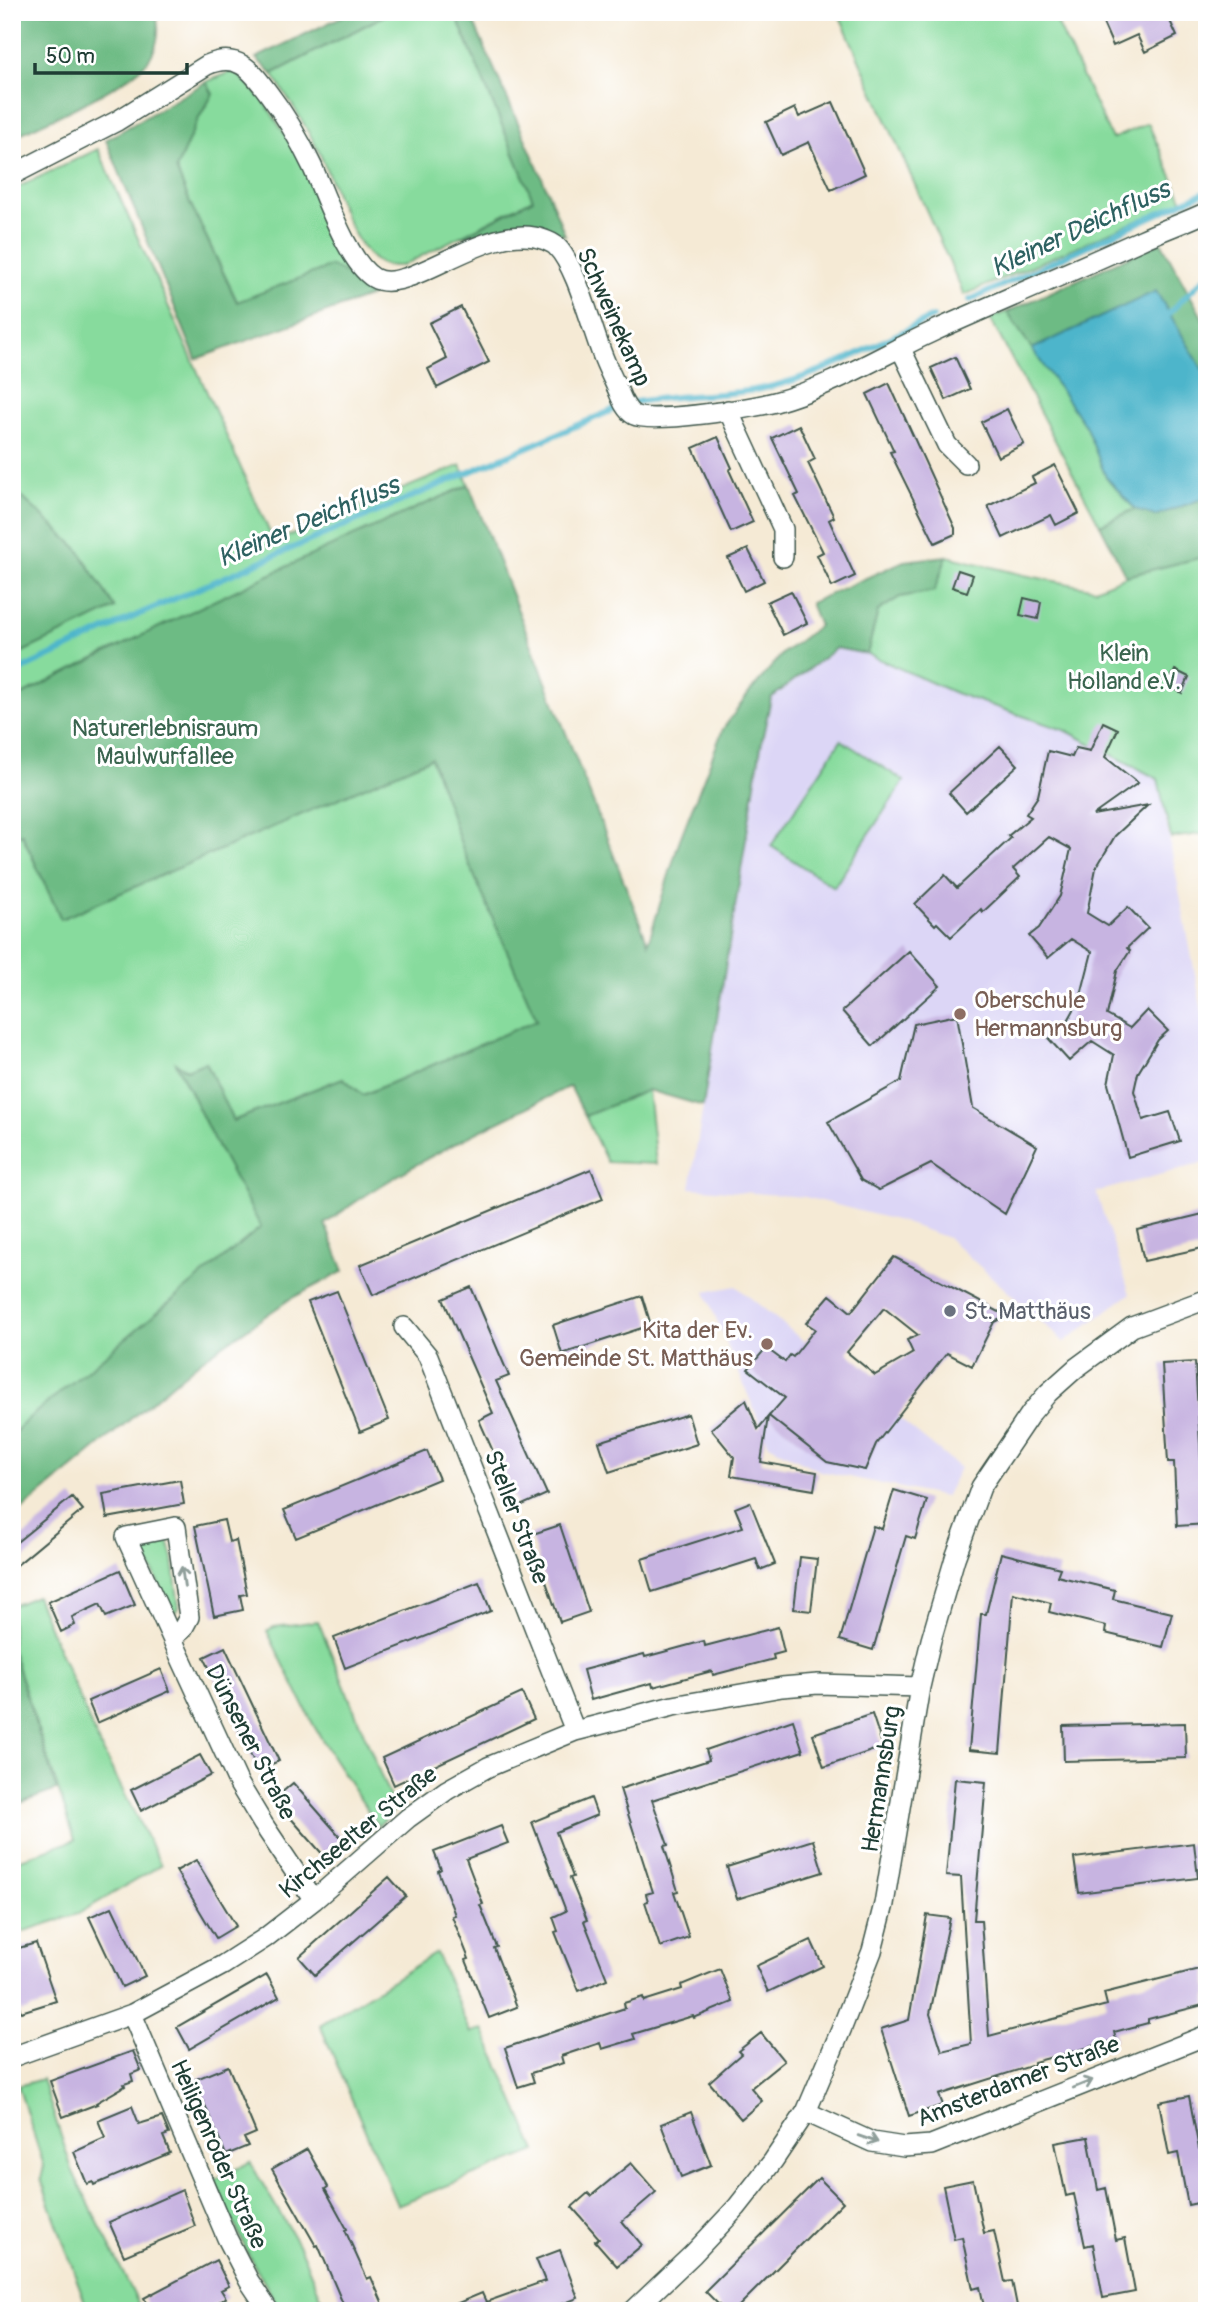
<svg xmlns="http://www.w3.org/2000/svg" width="1219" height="2323" viewBox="0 0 1219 2323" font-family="Pangolin,sans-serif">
	<rect width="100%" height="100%" fill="#fff"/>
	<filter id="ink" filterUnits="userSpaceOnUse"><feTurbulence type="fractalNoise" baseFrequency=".0143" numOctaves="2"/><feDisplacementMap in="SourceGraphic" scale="14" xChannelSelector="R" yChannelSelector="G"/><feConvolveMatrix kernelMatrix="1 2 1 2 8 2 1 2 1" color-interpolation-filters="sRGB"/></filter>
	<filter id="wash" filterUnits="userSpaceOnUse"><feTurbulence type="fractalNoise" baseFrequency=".00686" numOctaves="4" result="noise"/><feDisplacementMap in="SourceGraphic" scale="28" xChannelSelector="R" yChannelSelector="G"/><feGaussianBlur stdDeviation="1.57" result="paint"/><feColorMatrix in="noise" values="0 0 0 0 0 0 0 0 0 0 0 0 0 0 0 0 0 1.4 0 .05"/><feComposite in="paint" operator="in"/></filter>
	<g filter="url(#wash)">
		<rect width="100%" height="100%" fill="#f5ead5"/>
		<path fill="#dcd6f6" d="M836,648L867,654L955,693L1067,731L1158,779L1207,1037V1162L1096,1192L1130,1294L1064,1342L948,1238L899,1221L805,1197L690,1188L762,740L771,698Z
			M736,1286L960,1468L945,1497L820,1471L769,1445L705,1292Z"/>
		<path fill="#87db9d" stroke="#538c68" stroke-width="2" d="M391,12H452L457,18L533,199L402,266C389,266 382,267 372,258C347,234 334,184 319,152C306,125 289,99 272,74Z
			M838,12H1052L1112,139L1148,123L1183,201L964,295Z
			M234,71L262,98L301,160L342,247L350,276L331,266L238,303L190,203L176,169L197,121L213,94L206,82Z
			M98,149L274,542L461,465L469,485C314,552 162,624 12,700V657L115,608L78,549L12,488V190Z
			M1007,312L1086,427L1106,477L1135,509L1100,525L990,318Z
			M947,556L1024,575L1095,589L1126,576L1207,556V833L1171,838L1158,779L1067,731L955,693L867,654L878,611L900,597L933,591Z
			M841,740L904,781L834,887L771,846Z
			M431,758L464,852L537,1020L363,1095L343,1078L232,1121L206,1062L187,1070L177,1065L215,1142L262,1227L29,1418L12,1435V837L21,833L61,919Z
			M648,1090L656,1164L607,1162L585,1116Z
			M167,1536L173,1559L179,1608L173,1614L139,1542Z
			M36,1596L100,1746L161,1865L78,1914L12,1935V1862L75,1840L12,1651V1606Z
			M318,1621L395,1810L378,1826L333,1758L314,1726L267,1631L274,1627Z
			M436,1953L471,2033L483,2029L536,2151L397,2205L320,2025Z
			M42,2079L73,2172L142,2311H88L41,2179L44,2166L18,2086Z
			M250,2162L300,2248L327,2311H281L250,2258L214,2180Z"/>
		<path fill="#6dbb84" stroke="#467c5c" stroke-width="2" d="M12,12H155C162,30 157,54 142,67C111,94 50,119 12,138Z
			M351,12H391L272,74L256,58Z
			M452,12H469L539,170L565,235L527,226L461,237L533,199L457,18Z
			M206,82L213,94L197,121L176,169L190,203L237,302L331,266L350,276L371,296L196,359L106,140Z
			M1161,242L1207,326V377L1156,292L1032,349L1007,312Z
			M469,485L648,943L680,839L723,729L749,693L783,653L819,626L810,603L904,561L947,556L934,591L900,597L878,611L867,654L836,648L771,698L762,740L703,1106L648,1090L585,1116L570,1086C487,1128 399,1167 325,1224L344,1271L290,1299L200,1361L12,1518V1435L29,1418L261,1227L215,1142L176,1063L187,1070L206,1062L233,1121L343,1078L363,1095L537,1020L464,852L431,758L61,919L22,834L12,837V700C162,624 314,552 469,485Z
			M12,488L78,549L115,608L12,657Z
			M1207,497V556L1126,576L1100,525L1135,509L1155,516Z
			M12,1651L57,1790L12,1806Z"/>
		<path fill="#4db5cb" stroke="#367980" stroke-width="2" d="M1156,291L1207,377V497L1155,516L1135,509L1106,477L1086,427L1032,349Z"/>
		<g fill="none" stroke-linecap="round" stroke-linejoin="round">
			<path stroke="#4db5cb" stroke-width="6" d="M970,300L1207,191
				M1169,313L1207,275
				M631,403C680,393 732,398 781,384C834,369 884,340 933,317
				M12,674L144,612L620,407"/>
		</g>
		<g id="blocks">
			<path fill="#c7b4e1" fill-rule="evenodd" d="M1098,12H1166L1177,36L1145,52L1137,35L1113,46Z
				M833,102L865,174L831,190L809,142L781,155L766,122L795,108L799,117Z
				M461,307L489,362L437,388L428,369L447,359L429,323Z
				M955,357L970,389L946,400L931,368Z
				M889,383L955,528V534L935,543L890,452L894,451L867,394Z
				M1007,409L1024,444L998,457L981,422Z
				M799,425L815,459L808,463L834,517L829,520L855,576L832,587L817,555L823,552L795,496L799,494L772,438Z
				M718,437L732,468L729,470L753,522L731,532L693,448Z
				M1055,465L1079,513L1056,525L1051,515L1003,538L988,506L1035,483L1032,477Z
				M748,549L764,581L744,591L728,558Z
				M958,570L973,575L967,592L952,587Z
				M791,591L807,623L783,635L767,602Z
				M1024,598L1041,602L1038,619L1020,615Z
				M1175,670L1189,677L1182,693L1168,685Z
				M1103,722L1118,729L1105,757L1138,783L1093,815L1148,805L1115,836L1096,868L1087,913L1108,926L1128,907L1148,928L1127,948L1130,951L1117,971L1107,1015L1130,1028L1147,1010L1168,1031L1158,1040L1138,1073L1134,1091L1143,1120L1170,1112L1180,1141L1128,1157L1108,1084L1114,1055L1092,1041L1069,1061L1049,1039L1065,1026L1080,999L1092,952L1071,939L1048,958L1029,936L1039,928L1060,896L1071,849L1049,837L1013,869L1020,877L983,912L981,909L951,937L937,923L935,925L915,904L945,875L957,888L1011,838L1008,836L1031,817L1026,814L1038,796L1048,751L1072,757L1076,748L1090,751Z
				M1000,746L1018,765L966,812L949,793Z
				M909,951L940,986L873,1046L842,1011Z
				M957,1015L973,1108L1037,1146L1005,1214L931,1164L879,1190L861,1180L828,1122L901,1081L914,1024Z
				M591,1169L603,1199L373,1295L360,1265Z
				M1207,1213V1247L1144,1261L1137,1230Z
				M894,1257L1007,1316L994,1322L972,1366L947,1353L876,1444L865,1470L827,1462L769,1416L785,1398L748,1369L766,1348L785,1362L790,1355L793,1357L815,1329L806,1323L830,1295L851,1312ZM884,1308L918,1335L907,1340L913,1353L875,1375L847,1352Z
				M471,1287L509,1376L496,1381L547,1494L518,1507L479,1420L493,1413L443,1299Z
				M337,1291L389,1420L360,1432L308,1302Z
				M642,1296L651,1325L562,1354L553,1325Z
				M1195,1362L1201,1460H1205L1207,1524L1177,1526L1174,1462H1168L1162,1364Z
				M746,1400L758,1429L768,1417L761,1462L817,1472L814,1490L731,1476L734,1457L711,1429Z
				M688,1414L697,1444L609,1472L599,1442Z
				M427,1451L439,1479L296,1538L284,1510Z
				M180,1480L184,1504L107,1518L103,1494Z
				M894,1490L927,1500L915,1539L906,1536L873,1650L840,1640L873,1526L882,1529Z
				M72,1497L83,1510L12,1569V1546Z
				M750,1502L775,1564L760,1570L756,1559L652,1592L642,1559L743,1527L735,1508Z
				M224,1520L229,1542L236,1540L247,1594L240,1595L243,1610L214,1616L195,1526Z
				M560,1525L589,1612L560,1622L530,1535Z
				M1001,1553L1060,1568L1057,1576L1115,1590L1113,1599L1172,1613L1163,1647L1105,1633L1106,1626L1049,1612L1051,1603L1013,1593L1000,1753L969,1750L981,1614H986Z
				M800,1557L817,1559L811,1611L794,1609Z
				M120,1570L135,1605L106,1617L100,1604L72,1617L75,1625L61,1632L48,1602Z
				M479,1582L491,1611L345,1668L334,1638Z
				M778,1627L784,1652L773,1655L774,1659L713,1675L712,1671L653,1687L652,1683L591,1700L583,1670L644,1654L645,1657L704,1641L705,1646Z
				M225,1647L279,1761L258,1770L204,1657Z
				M161,1669L170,1691L97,1723L88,1701Z
				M522,1693L534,1719L394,1785L382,1758Z
				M872,1714L883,1747L824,1767L813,1734Z
				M793,1720L803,1751L652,1800L668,1845L664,1846L678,1891L674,1892L689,1937L660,1947L645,1902L648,1901L646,1894L653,1892L620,1789L709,1760L706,1750Z
				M1185,1723L1186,1758L1064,1761L1063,1726Z
				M200,1755L211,1775L141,1811L131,1790Z
				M955,1779L986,1782L974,1920H981L989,2036L1107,2005L1104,1993L1207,1967V2004L1148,2019V2023L1114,2032L1116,2040L1034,2062V2065L939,2095L943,2105L909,2116L881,2029L909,2020L927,1915L950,1918L930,2014L942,2051L971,2044L961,1877L946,1876Z
				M293,1783L344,1841L325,1857L274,1799Z
				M591,1798L597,1815L556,1832L573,1877L570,1878L587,1920L584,1921L607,1979L579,1991L555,1932L558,1931L553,1917L566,1911L532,1822Z
				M501,1826L508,1843L466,1859L483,1904L480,1905L497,1947L494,1948L517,2007L489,2018L466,1960L469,1959L452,1916L455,1915L438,1871L441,1869L434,1852Z
				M813,1840L823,1872L737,1899L727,1867Z
				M1194,1843L1198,1878L1079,1893L1074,1858Z
				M196,1860L236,1926L216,1938L176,1871Z
				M389,1877L406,1896L315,1975L299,1957Z
				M112,1907L145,1976L122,1987L89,1917Z
				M811,1940L823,1966L768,1992L756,1966Z
				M36,1943L56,2001L21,2012L12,1984V1950Z
				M720,1969L733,2002L694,2018L693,2016L633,2034L635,2039L602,2049L600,2043L561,2056L563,2063L531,2073L534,2082L518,2087L505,2048L625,2008L624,2003L643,1997L644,2001L682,1989L681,1985Z
				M267,1975L279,1997L189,2049L177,2027Z
				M761,2033L784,2061L751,2088L762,2101L741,2119L709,2082L741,2054L738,2051Z
				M133,2051L141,2070L131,2074L133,2081L124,2084L125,2086L96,2103L97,2104L63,2117L50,2081Z
				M228,2066L256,2133L244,2138L248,2146L226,2155L194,2080Z
				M1189,2096L1199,2149L1207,2148V2201L1188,2205L1178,2153L1169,2155L1159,2102Z
				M132,2106L139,2124L162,2117L169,2134L163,2136L170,2153L94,2185L93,2182L87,2184L74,2152L105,2138L98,2120Z
				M691,2112L711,2165L681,2177L661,2124Z
				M1088,2137L1098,2190L1106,2188L1116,2240L1125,2238L1135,2292L1103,2298L1093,2244L1085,2246L1074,2194L1066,2196L1055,2143Z
				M307,2149L328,2187L325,2189L347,2229L345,2230L367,2279L371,2277L386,2311H346L318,2245L316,2246L272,2169Z
				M631,2163L656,2192L622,2221L642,2245L617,2266L595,2241L599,2238L572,2207L588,2193L591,2196Z
				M819,2178L843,2202L734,2311H725L705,2291Z
				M973,2180L984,2233L994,2231L1005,2282L1012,2281L1018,2311H985L980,2287L973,2289L962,2237L954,2239L943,2186Z
				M182,2190L195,2226L124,2256L109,2222Z
				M560,2250L578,2298L544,2311H439L482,2293L486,2302L545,2281L536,2259Z
				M216,2260L229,2286L221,2290L226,2298L202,2311H151L144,2298Z"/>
		</g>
	</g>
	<g filter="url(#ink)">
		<use href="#blocks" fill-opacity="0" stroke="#3f574c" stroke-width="2"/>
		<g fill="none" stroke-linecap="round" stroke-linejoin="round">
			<g stroke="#3f574c" stroke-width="22">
				<path id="minor" d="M12,175L117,121L207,65C238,51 252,71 269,94C286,116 300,141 312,166C325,194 348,263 374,278C409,298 489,217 545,240C549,242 553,243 556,246C577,266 592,331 604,359C608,369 613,379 617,388C621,397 625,410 634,415C652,424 752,408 775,402C831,387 882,355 934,331C1003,300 1073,271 1141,240C1163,230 1186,222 1207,212
					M900,347L947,445L966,464
					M728,410L783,529V557
					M404,1327L428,1356L575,1731
					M172,1638L182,1630L189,1617L176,1527L126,1537L172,1638L178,1652L239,1784L263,1824L314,1900
					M132,2014L227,2238L249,2281L269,2311
					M12,2057L132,2014L223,1965L265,1938L314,1900L408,1818L447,1790L488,1767L575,1731L673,1706L782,1687L818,1684L920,1687
					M806,2112L872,2142L904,2147L931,2145L1207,2035
					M633,2311L693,2254L737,2207L773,2161L806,2112L841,2030L872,1951L884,1904L920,1687L931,1640L955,1558L981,1487L1031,1413L1048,1393L1076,1368L1132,1327L1207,1299"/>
			</g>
			<use href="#minor" stroke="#fff" stroke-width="19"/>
		</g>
		<defs><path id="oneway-shaft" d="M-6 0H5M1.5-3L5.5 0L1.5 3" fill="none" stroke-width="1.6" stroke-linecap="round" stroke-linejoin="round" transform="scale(1.75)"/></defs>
		<g stroke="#8f9e9a">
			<use href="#oneway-shaft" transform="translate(183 1577) rotate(-98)"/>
			<use href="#oneway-shaft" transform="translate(1083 2084) rotate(-22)"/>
			<use href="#oneway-shaft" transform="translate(868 2139) rotate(19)"/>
		</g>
	</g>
	<g fill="#8d6e63" stroke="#fff" stroke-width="2.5">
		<circle cx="960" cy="1014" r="7"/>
		<circle cx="767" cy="1344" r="7"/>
	</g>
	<circle fill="#6b7280" stroke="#fff" stroke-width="2.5" cx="950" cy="1311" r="7"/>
	<g text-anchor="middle" stroke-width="6" stroke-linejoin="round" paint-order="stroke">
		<g font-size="24" fill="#1f3d34" stroke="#fff">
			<text transform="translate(614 317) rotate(66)" y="8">Schweinekamp</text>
			<text transform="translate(517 1517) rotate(69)" y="8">Steller Straße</text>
			<text transform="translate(251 1742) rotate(63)" y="8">Dünsener Straße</text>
			<text transform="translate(881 1779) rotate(-81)" y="8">Hermannsburg</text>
			<text transform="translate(358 1832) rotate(-39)" y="8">Kirchseelter Straße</text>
			<text transform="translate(1018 2081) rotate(-21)" y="8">Amsterdamer Straße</text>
			<text transform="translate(219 2154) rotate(66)" y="8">Heiligenroder Straße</text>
		</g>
		<g font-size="24" fill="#39644e" stroke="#fff">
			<text x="1124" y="661">Klein<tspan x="1124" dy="28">Holland e.V.</tspan></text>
			<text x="165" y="736">Naturerlebnisraum<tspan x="165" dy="28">Maulwurfallee</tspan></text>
		</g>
		<g font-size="24" fill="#785e54" stroke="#fff" text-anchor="start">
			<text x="974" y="1008">Oberschule<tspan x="974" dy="28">Hermannsburg</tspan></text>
			<text x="753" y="1338" text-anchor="end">Kita der Ev.<tspan x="753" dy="28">Gemeinde St. Matthäus</tspan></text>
		</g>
		<g font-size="24" fill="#5b616d" stroke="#fff" text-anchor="start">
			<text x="964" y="1319">St. Matthäus</text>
		</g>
		<g font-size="26" font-style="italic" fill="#2d6161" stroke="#fff">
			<text transform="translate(1080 228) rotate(-25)" y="9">Kleiner Deichfluss</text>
			<text transform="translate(308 521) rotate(-23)" y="9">Kleiner Deichfluss</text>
		</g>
	</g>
	<rect width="1219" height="2323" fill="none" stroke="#fff" stroke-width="42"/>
	<path d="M35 63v10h152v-10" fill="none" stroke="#1f3d34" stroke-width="3.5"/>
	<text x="46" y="63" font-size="21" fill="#1f3d34" stroke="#ffffff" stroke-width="5" paint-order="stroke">50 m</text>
</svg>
